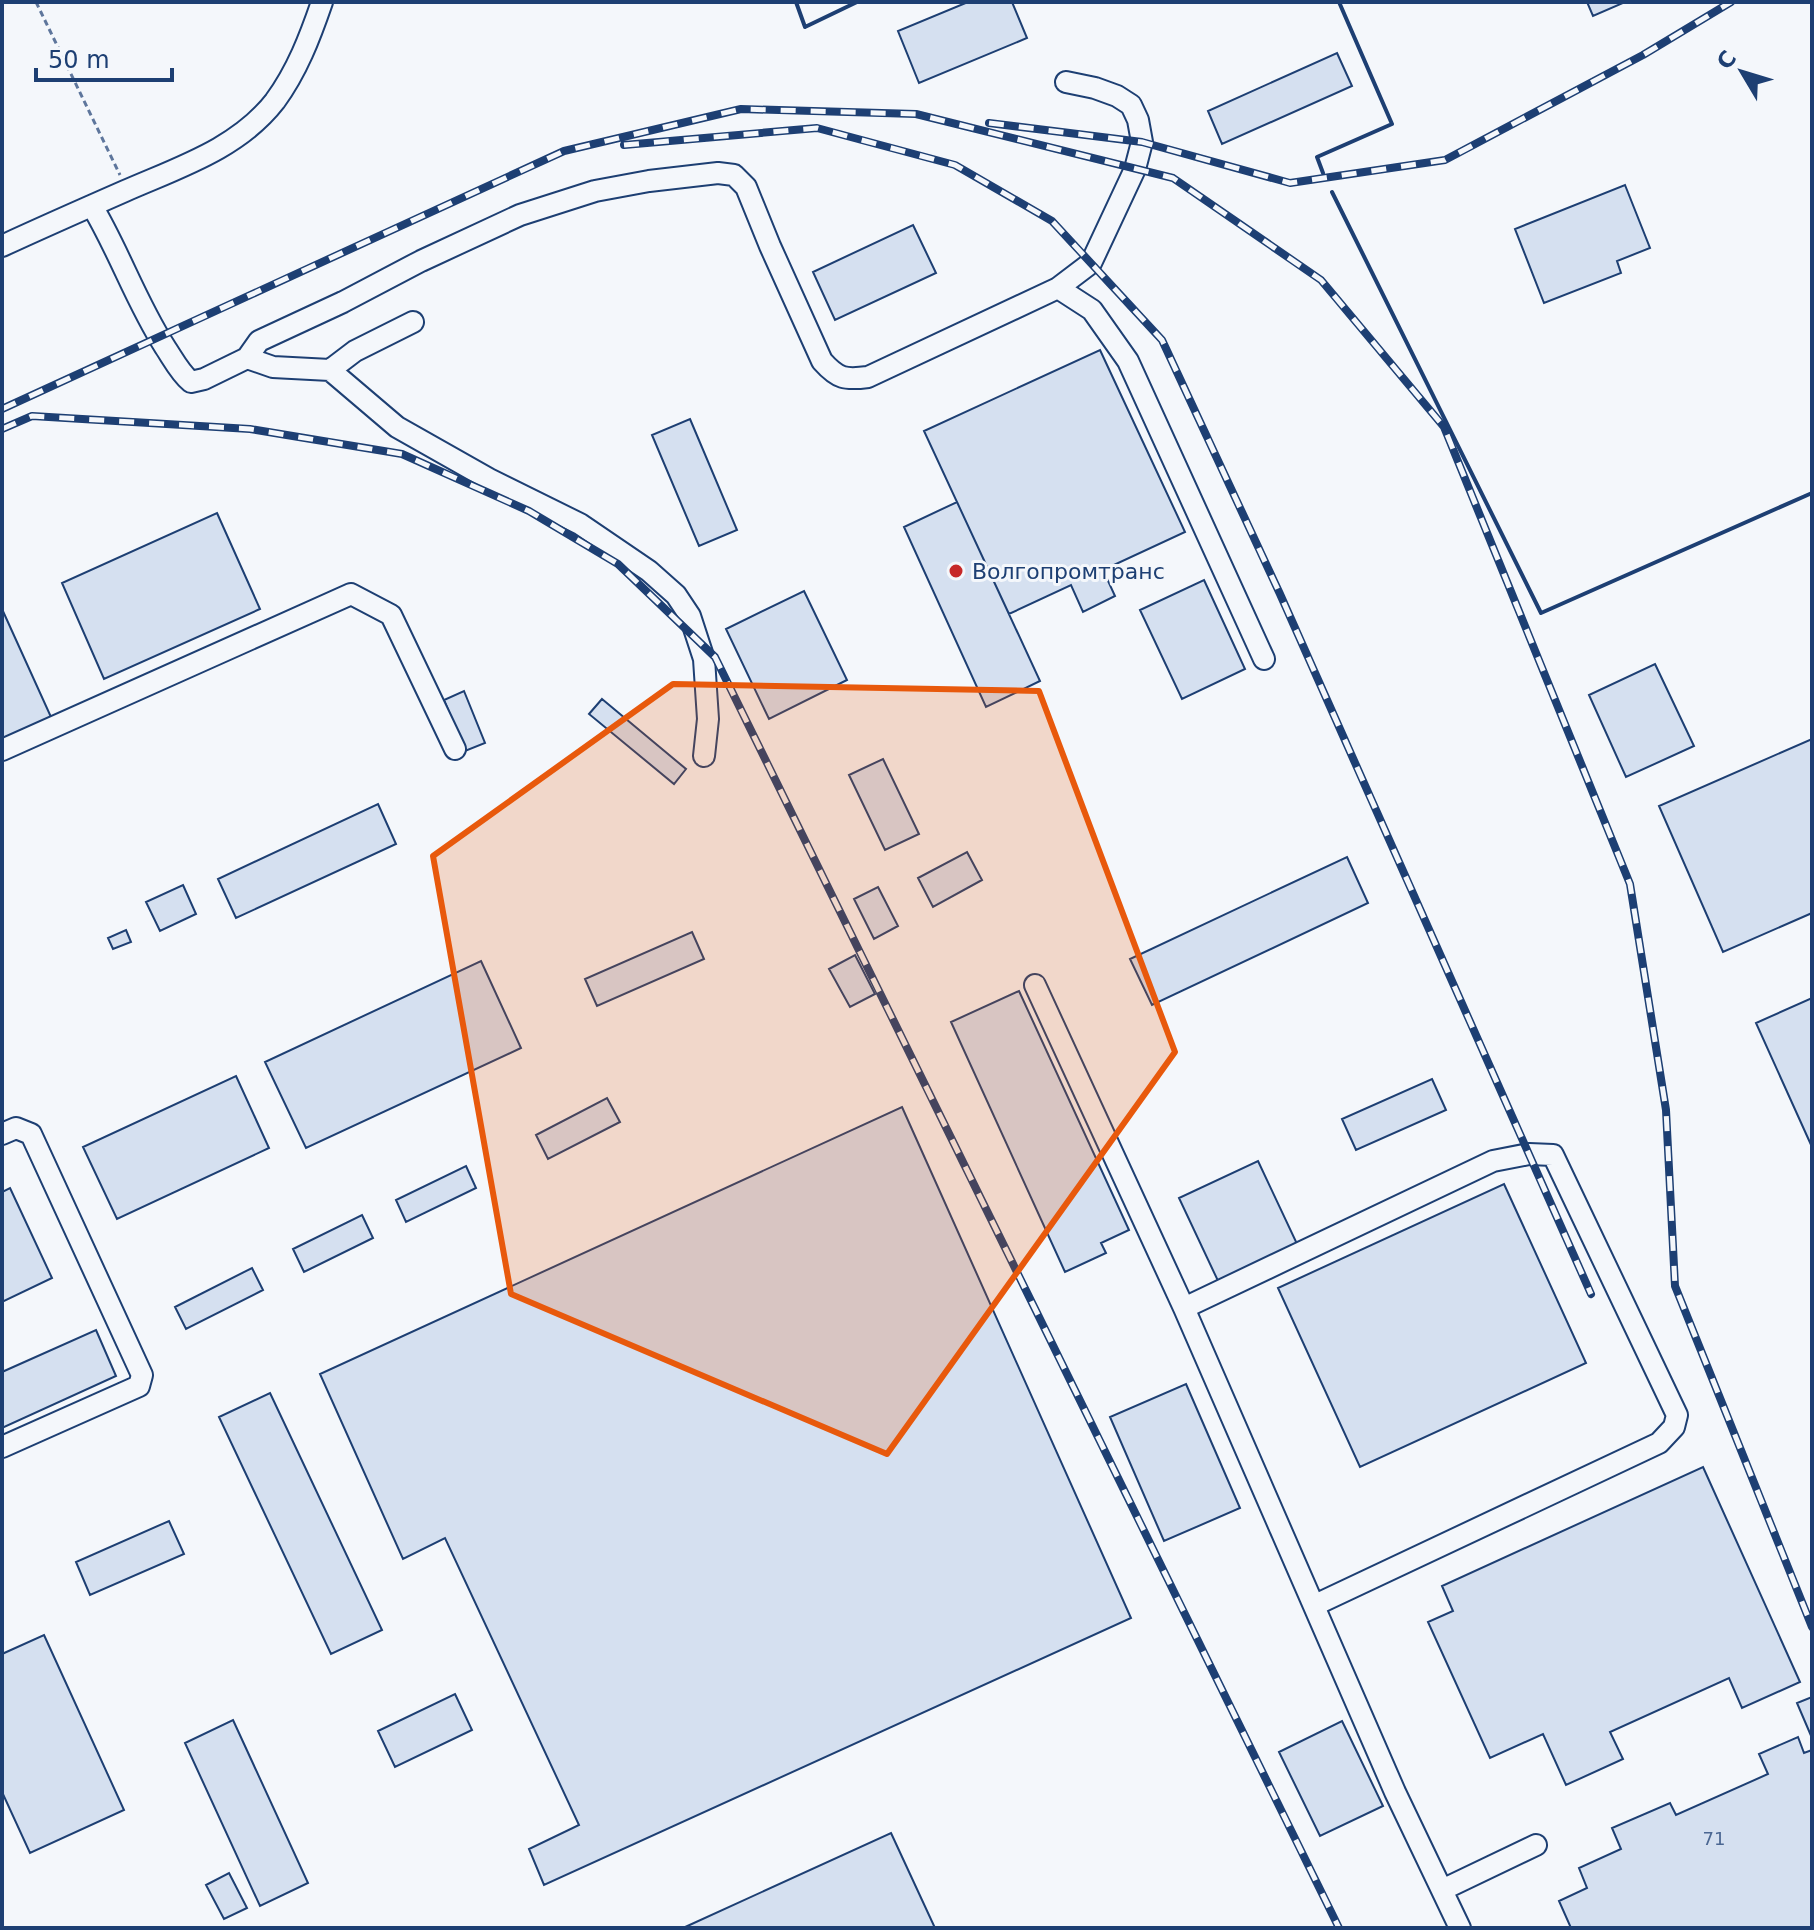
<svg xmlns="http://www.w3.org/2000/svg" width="1814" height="1930" viewBox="0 0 1814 1930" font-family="'DejaVu Sans',sans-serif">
	<rect width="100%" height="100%" fill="#f4f7fb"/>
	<path fill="#d5e0f0" stroke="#1d3f73" stroke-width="2" d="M968,2H1012L1027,38L919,83L898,31Z
		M1587,2H1622L1623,3L1593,16Z
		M1337,53L1352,86L1222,144L1208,111Z
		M1625,185L1650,248L1617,261L1621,273L1544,303L1515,229Z
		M913,225L936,273L835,320L813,272Z
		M1100,350L1185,532L1103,570L1115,596L1083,612L1071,585L1009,614L924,431Z
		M690,419L737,530L699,546L652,435Z
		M957,502L1040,681L986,707L904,527Z
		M217,513L260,609L104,679L62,583Z
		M1204,580L1245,669L1182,699L1140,610Z
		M804,591L847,680L769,719L726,629Z
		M2,609L51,717L2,739Z
		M1655,664L1694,746L1626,777L1589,695Z
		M464,691L485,743L465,751L444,700Z
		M602,699L686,769L674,784L589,714Z
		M1812,739V913L1723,952L1659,806Z
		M883,759L919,834L885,850L849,775Z
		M378,804L396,844L236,918L218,879Z
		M967,852L982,880L933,907L918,878Z
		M1347,857L1368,903L1152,1005L1130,959Z
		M183,885L196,914L160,931L146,902Z
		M878,887L898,926L874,939L854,899Z
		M126,930L131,942L113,949L108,938Z
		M692,932L704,959L597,1006L585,979Z
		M855,955L875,994L850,1007L829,969Z
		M481,961L521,1048L306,1148L265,1062Z
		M1019,991L1129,1230L1101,1243L1106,1253L1065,1272L951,1022Z
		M1812,998V1147L1756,1023Z
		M236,1076L269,1148L117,1219L83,1147Z
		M1432,1079L1446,1110L1356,1150L1342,1119Z
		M607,1098L620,1122L548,1159L536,1135Z
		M902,1107L1131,1618L544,1885L529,1849L579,1825L445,1538L403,1559L320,1374Z
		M1258,1161L1298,1246L1219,1283L1179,1198Z
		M466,1166L476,1188L406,1222L396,1200Z
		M1504,1184L1586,1363L1360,1467L1278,1288Z
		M10,1188L52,1278L2,1302V1192Z
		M362,1215L373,1238L304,1272L293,1249Z
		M252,1268L263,1290L186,1329L175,1307Z
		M96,1330L116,1376L2,1428V1372Z
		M1186,1384L1240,1508L1164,1541L1110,1417Z
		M270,1393L382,1630L331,1654L219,1417Z
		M1703,1467L1800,1682L1742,1708L1729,1678L1610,1732L1623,1759L1566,1785L1543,1734L1490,1758L1428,1622L1453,1611L1442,1586Z
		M169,1521L184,1554L90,1595L76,1562Z
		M44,1635L124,1810L30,1853L2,1792V1654Z
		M455,1694L472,1730L395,1767L378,1731Z
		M1812,1697V1738L1797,1703Z
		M233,1720L308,1883L260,1906L185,1743Z
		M1342,1721L1383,1806L1320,1836L1279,1752Z
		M1798,1737L1804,1753L1812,1750V1928H1571L1559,1901L1587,1888L1579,1868L1621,1849L1612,1828L1670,1803L1676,1815L1768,1774L1759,1754Z
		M891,1833L935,1928H683Z
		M229,1873L247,1908L224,1919L206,1885Z"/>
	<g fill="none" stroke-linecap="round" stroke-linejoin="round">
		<g stroke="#1d3f73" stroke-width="24">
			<path id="minor" d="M92,206C119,251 136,302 165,347C173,359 180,373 191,382L204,379L247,358L273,367L330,370L355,351L413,322
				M2,246C43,227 84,209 125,191C177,168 238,149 275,101C297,71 310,37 322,2
				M1058,288L1092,310L1128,361L1264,659
				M247,358L259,341L343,302L421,261L520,215L595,191L649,181L718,173L734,175L746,187L770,246L822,361C838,379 845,380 868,377L1058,288L1091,263L1135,169L1142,142L1138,120L1131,105L1117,96L1095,88L1066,82
				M330,370L397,427L489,479L580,524L649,571L676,595L690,616L704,659L708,719L704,756
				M2,750L351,594L391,615L455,749
				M1035,985L1184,1308L1395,1792L1460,1928
				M2,1134L16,1128L31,1134L142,1375L139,1386L2,1447
				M1184,1308L1493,1161L1529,1154L1553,1155L1677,1415L1674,1427L1659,1443L1315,1605
				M1442,1890L1536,1845"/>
		</g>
		<path stroke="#5e769c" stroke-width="3" stroke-dasharray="6 4" stroke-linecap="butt" d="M36,2L120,175"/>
		<use href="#minor" stroke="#f4f7fb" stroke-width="20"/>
		<g stroke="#1d3f73" stroke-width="8">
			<path id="rail" d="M989,123L1142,142L1290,183L1445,160L1643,55L1731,2
				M624,145L817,128L955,165L1052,221L1162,340L1280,594L1591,1294
				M2,409L564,151L741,109L916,114L1173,178L1321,280L1444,427L1630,884L1666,1110L1675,1286L1812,1627
				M2,429L32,416L250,429L402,454L529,511L618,564L715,657L1339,1928"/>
		</g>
		<use href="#rail" stroke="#f4f7fb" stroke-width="5" stroke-dasharray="15" stroke-linecap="butt"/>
		<path stroke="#1d3f73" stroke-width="4" d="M796,2L805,27L857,2
			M1323,173L1317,157L1392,124L1339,2
			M1332,192L1541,613L1812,493"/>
	</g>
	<path fill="#e8590c" fill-opacity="0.2" stroke="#e8590c" stroke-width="6" stroke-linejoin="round" d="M673,684L1039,691L1175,1052L887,1454L511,1294L433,856Z"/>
	<circle fill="#c62828" stroke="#f4f7fb" stroke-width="3" cx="956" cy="571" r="8"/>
	<g text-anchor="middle" stroke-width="6" stroke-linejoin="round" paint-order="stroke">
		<g font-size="18" fill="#4b6792">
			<text x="1714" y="1845">71</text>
		</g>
		<g font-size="22" fill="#1d3f73" stroke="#f4f7fb" text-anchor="start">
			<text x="972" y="579">Волгопромтранс</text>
		</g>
	</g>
	<rect width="1814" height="1930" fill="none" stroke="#1d3f73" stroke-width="8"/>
	<g transform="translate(1742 72) rotate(308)" stroke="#f4f7fb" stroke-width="6" paint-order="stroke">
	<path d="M0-6L14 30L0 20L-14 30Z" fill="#1d3f73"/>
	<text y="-12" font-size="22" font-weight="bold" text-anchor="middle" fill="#1d3f73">С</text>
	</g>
	<path d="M36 68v12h136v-12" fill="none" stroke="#1d3f73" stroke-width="4"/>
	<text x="48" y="68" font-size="24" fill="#1d3f73" stroke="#f4f7fb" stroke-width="6" paint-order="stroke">50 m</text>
</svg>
